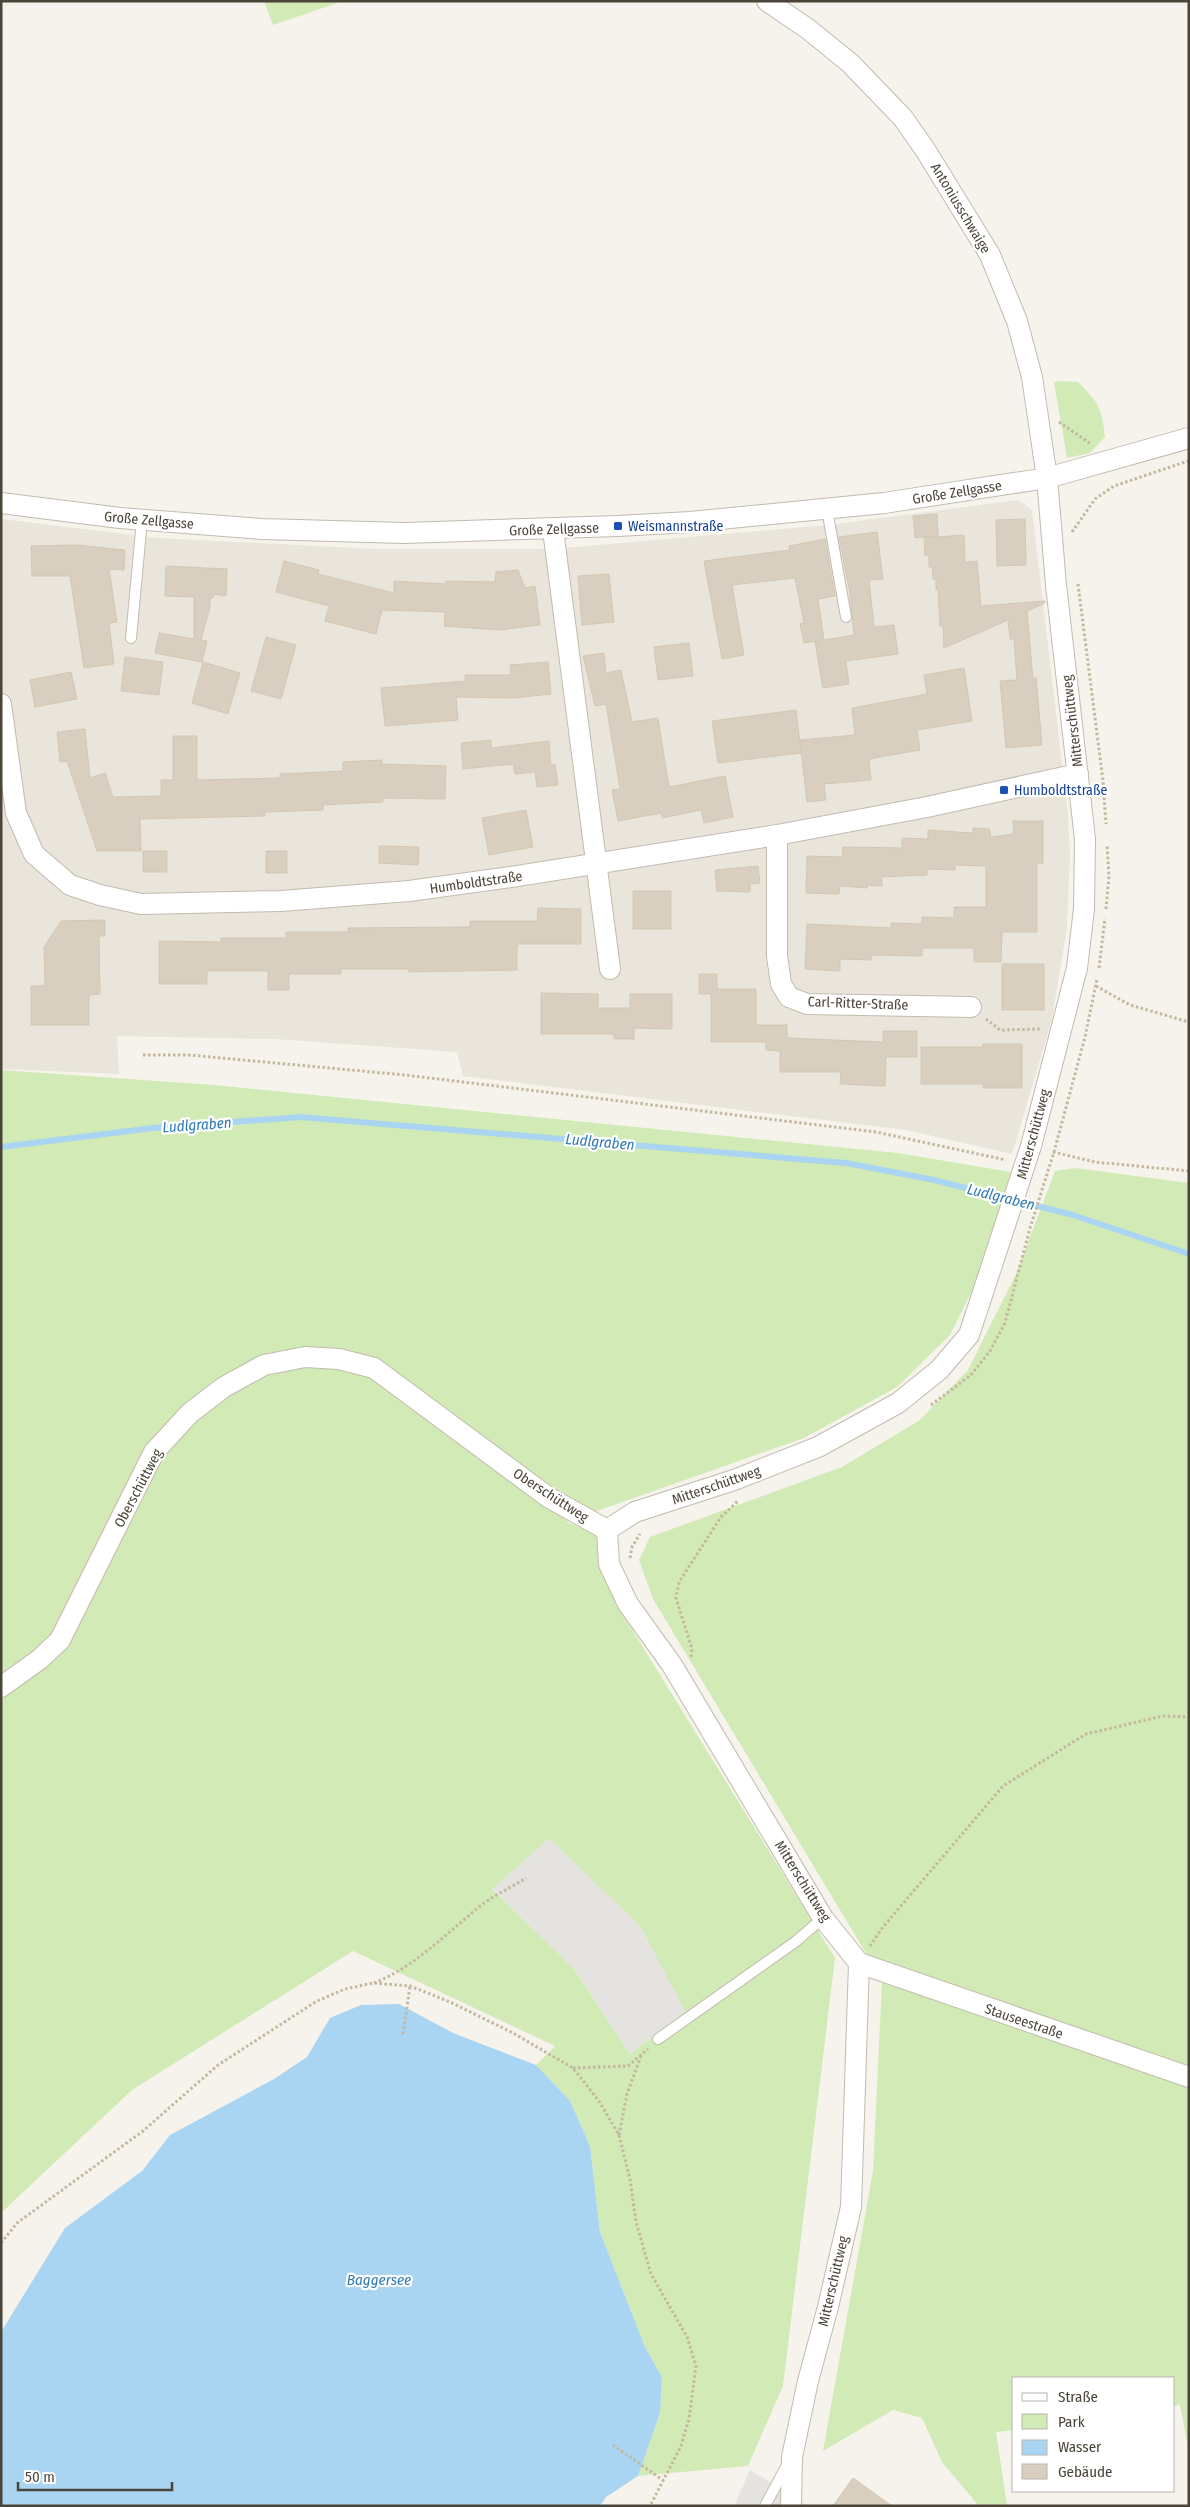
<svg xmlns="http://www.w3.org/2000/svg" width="1190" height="2507" viewBox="0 0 1190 2507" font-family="'Fira Sans Condensed',sans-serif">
	<rect width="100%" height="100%" fill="#f6f3ec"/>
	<path fill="#eae5da" d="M1018,500L1032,510L1068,814L1070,854L1067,927L1052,1019L1012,1154L906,1130L463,1076L457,1052L275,1039L117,1036L119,1074L1,1069V519L158,538L376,549H553L828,525Z"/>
	<path fill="#d2eab5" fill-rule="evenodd" d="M264,1H343L273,25Z
		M1059,381L1078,382C1099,403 1102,408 1105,437L1090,453L1067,458L1054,382Z
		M1,1070L214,1085L898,1153L1011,1172L979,1277L950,1335L897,1387L804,1438L566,1522L596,1534L601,1565L618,1607L835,1958L783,2386L748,2466L638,2476L660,2413L662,2377L645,2347L600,2232L590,2146L570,2101L536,2065L555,2046L353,1951L132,2090L1,2213ZM492,1889L685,2011L630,2054L574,1969Z
		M1075,1168L1189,1183V2069L867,1955L653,1599L639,1560L650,1537L842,1467L920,1420L968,1370L1016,1274L1055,1171Z
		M882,1982L1189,2085V2452L1180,2405L1174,2406V2378H1014V2430L996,2432L1007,2506H979L942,2462L922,2418L893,2410L823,2451L873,2171Z"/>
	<path fill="#e5e3e0" d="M549,1838L641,1927L685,2011L630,2054L574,1969L492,1889Z
		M750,2470L803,2502L804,2506H734Z"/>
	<path fill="#a9d4f2" d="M399,2004L453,2033L536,2065L570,2101L590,2146L600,2232L645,2347L662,2377L660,2413L638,2476L606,2497L600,2506H1V2332L65,2228L142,2171L170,2135L274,2079L307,2057L330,2018L361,2005Z"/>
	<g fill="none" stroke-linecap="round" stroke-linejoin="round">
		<path stroke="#a9d4f2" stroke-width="6" d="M1,1147L153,1128L300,1117L846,1163L934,1180L1073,1215L1189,1254"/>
	</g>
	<path fill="#d8cfc1" stroke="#d3c7b4" d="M937,514L938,536L915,538L913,516Z
		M1025,519L1026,565L997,566L996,520Z
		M877,532L883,579L869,580L874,627L894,625L898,654L846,661L849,684L823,688L815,642L818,641L804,643L800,624L804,623L795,578L732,585L744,655L722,659L704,561L790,550L789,546L825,539L835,596L818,599L824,640L854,635L850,593L839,537Z
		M964,535L965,562L977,561L981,606L1045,601V603L1027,611L1033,679L1036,678L1042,745L1006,748L1000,681L1017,680L1014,639H1010L1008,620L944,648L943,626H940L938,589L936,590V579H933L932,567H929V555L925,556L924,538Z
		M77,545L125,550L124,570L109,569L117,622L109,623L114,664L84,668L70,576H32L31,546Z
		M284,561L319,570L318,574L394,593V581L445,584L446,581L495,582L496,572L518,570L525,588L535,586L540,625L499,630L444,626L445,612L382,610L376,634L325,621L329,606L276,592Z
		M166,566L227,569L226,596L214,594L213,598H210V607L201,640L207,641L202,662L155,653L159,633L194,639V597L165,596Z
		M609,574L614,622L582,625L578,576Z
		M266,637L296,645L281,699L251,691Z
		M689,643L693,676L658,680L654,647Z
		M604,653L606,673L621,670L632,722L658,718L669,787L725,776L733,817L704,823L701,810L662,818L661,813L618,821L612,790L620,789L606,704L595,706L583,656Z
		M125,657L163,662L159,695L121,691Z
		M203,662L240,673L228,714L192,703Z
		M548,662L551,694L513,698L456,697L458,720L385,726L381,688L465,681V675H511L510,665Z
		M964,668L972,721L917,730L920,750L869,759L871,780L824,784L826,800L807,802L800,740L855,735L852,708L927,694L924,675Z
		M71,672L77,699L35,707L30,680Z
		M796,710L801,753L718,763L712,721Z
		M85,729L90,778L105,773L113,797L161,796V780H173V736H197V780L280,778V774L343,771V762L382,760V764L446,766L445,799L383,798V802L323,805V810L265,812V816L140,819L141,851H97L67,761L60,762L57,732Z
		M491,740V748L549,741L551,765L555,764L558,785L537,787L535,772L515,774L513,764L463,769L461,743Z
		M526,810L533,847L489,855L482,818Z
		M1013,821H1043V863H1037V932H1002L1001,962H974V948H922V956L871,955V960L840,959V971L805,969L807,924L891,928V923L922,924V917L954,918V907H986V866L955,865V870L927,869V875L882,877V886L867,885V888L840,886L839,894L806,893L807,856L842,857L843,847L902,848V838L928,839V830L973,833V828L989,829L991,837L1014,834Z
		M379,846L419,847L418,865L379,863Z
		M143,851H167V872H143Z
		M266,851H287V873H266Z
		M758,866L760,883L750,884V892L717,891L715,870Z
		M633,891H671V929H633Z
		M538,908L581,909V944H517V970L409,972V969H341V974H289V990H268V971H207V984H159V941L221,942V938H286V932H348V928L470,927V921H537Z
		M105,920V936H99L100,994L89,995V1025H31V986H45L44,947L61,921Z
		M1002,964H1044V1010H1002Z
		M699,974H717V989H756V1025H787V1038L883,1042V1031H917V1057H886L885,1086L840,1084L841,1072H780V1051L766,1050V1042H711V994H699Z
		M541,993L598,994V1008H630V994H672V1029L634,1028V1039H614V1034H541Z
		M983,1044H1022V1088H983V1084H921V1047H983Z
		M853,2478L892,2506H833Z"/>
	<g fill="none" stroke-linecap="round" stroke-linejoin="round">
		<g stroke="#c2bbae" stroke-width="12">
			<path id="lane" d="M827,509L846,617
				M131,638L142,520
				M658,2039L795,1942L823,1918
				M765,2506L788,2463"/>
		</g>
		<g stroke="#c2bbae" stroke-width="22">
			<path id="street" d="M1,503L120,518L262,529L404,533L618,526L690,522L884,503L1047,478L1189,438
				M553,530L610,969
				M1,704L16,813L34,854L70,885L100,895L141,904L281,901L409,891L511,877L777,835L927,807L1078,774
				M777,835V956L781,984L789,997L807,1004L971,1007
				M607,1530L635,1512L734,1480L818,1447L898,1403L939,1370L969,1335L1031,1146L1077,968L1084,909L1085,839L1056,585L1047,478L1032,377L1017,321L990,255L926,151L903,118L850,63L808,29L767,1
				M607,1530L609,1564L628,1604L672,1665L823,1918L859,1963L851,2207L828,2307L808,2381L792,2457L791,2506
				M1,1687L40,1659L60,1640L154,1452L190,1413L224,1387L264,1365L305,1357L339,1359L374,1368L548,1497L607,1530
				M859,1963L1189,2077"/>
		</g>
		<path stroke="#c4b79f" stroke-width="3" stroke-dasharray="2.5 2.5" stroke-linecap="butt" d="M1059,422L1091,444
			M1072,532L1095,499L1114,486L1188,461
			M1078,584L1103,781L1106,824
			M1106,909L1109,876L1107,845
			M1099,968L1105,918
			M1096,986L1130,1005L1189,1022
			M986,1019L1000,1030L1041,1029
			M143,1055H189L405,1075L876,1132L1006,1160
			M1053,1152L1095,1162L1189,1171
			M931,1405L971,1375L990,1351L1005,1323L1030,1228L1054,1152L1085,1037L1097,979
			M630,1558L632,1547L640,1534
			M691,1657L692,1649L676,1598L679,1582L721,1517L738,1501
			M870,1946L883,1927L1003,1786L1086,1734L1163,1716L1189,1717
			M374,1983C417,1966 447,1932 483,1904C496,1894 512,1887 526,1878
			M403,2034L410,1986
			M573,2068L628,2066L648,2049
			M619,2135L627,2094L641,2056
			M1,2243L17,2223L143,2131L218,2065L317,2001L345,1989L373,1983L410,1986L450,2002L513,2033L573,2068L599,2101L619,2135L630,2179L636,2222L651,2274L687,2337L696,2366L689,2419L681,2446L650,2506
			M613,2445L664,2481"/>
		<use href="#lane" stroke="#fff" stroke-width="10"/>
		<use href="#street" stroke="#fff" stroke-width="20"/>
	</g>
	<g fill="#1a4fb4" stroke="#fff" stroke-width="2">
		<rect x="613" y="521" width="10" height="10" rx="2.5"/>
		<rect x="999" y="785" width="10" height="10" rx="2.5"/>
	</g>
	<g text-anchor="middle" stroke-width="4.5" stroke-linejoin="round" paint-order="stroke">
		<g font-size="14" fill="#4b4439" stroke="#fff">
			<text transform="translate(961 208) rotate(59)" y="5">Antoniusschwaige</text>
			<text transform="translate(957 492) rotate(-9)" y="5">Große Zellgasse</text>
			<text transform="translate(149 520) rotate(5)" y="5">Große Zellgasse</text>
			<text transform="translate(554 529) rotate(-2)" y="5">Große Zellgasse</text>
			<text transform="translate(1072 721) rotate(-97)" y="5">Mitterschüttweg</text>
			<text transform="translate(476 882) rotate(-8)" y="5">Humboldtstraße</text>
			<text transform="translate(858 1003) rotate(2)" y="5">Carl-Ritter-Straße</text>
			<text transform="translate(1033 1134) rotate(-75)" y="5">Mitterschüttweg</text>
			<text transform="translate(716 1485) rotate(-19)" y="5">Mitterschüttweg</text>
			<text transform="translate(138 1488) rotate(-62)" y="5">Oberschüttweg</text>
			<text transform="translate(551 1495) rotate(33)" y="5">Oberschüttweg</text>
			<text transform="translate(803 1881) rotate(58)" y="5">Mitterschüttweg</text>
			<text transform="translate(1024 2021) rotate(19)" y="5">Stauseestraße</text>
			<text transform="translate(833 2281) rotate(-77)" y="5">Mitterschüttweg</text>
		</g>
		<g font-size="14" fill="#164399" stroke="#fff" text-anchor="start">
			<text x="628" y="531">Weismannstraße</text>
			<text x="1014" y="795">Humboldtstraße</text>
		</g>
		<g font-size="15" font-style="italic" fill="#2e7ab2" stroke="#fff">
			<text transform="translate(197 1125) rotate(-4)" y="5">Ludlgraben</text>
			<text transform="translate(600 1142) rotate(5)" y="5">Ludlgraben</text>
			<text transform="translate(1001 1197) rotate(14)" y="5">Ludlgraben</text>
			<text x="379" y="2285">Baggersee</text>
		</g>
	</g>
	<rect width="1190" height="2507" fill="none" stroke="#4b4439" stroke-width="5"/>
	<rect x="1012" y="2377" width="162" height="115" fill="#ffffff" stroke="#b7b4b0"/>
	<rect x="1022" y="2393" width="25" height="8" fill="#ffffff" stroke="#b7b4b0"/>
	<text x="1058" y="2402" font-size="15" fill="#4b4439">Straße</text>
	<rect x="1022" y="2414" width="25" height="15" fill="#d2eab5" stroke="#b7b4b0"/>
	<text x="1058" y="2427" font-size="15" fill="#4b4439">Park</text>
	<rect x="1022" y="2440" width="25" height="15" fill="#a9d4f2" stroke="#b7b4b0"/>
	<text x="1058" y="2452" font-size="15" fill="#4b4439">Wasser</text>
	<rect x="1022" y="2464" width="25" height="15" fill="#d8cfc1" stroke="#b7b4b0"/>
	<text x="1058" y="2477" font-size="15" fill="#4b4439">Gebäude</text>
	<path d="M18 2482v8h154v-8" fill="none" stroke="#4b4439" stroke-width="2.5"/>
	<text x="25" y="2482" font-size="15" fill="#4b4439" stroke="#ffffff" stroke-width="4" paint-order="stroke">50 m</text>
</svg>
